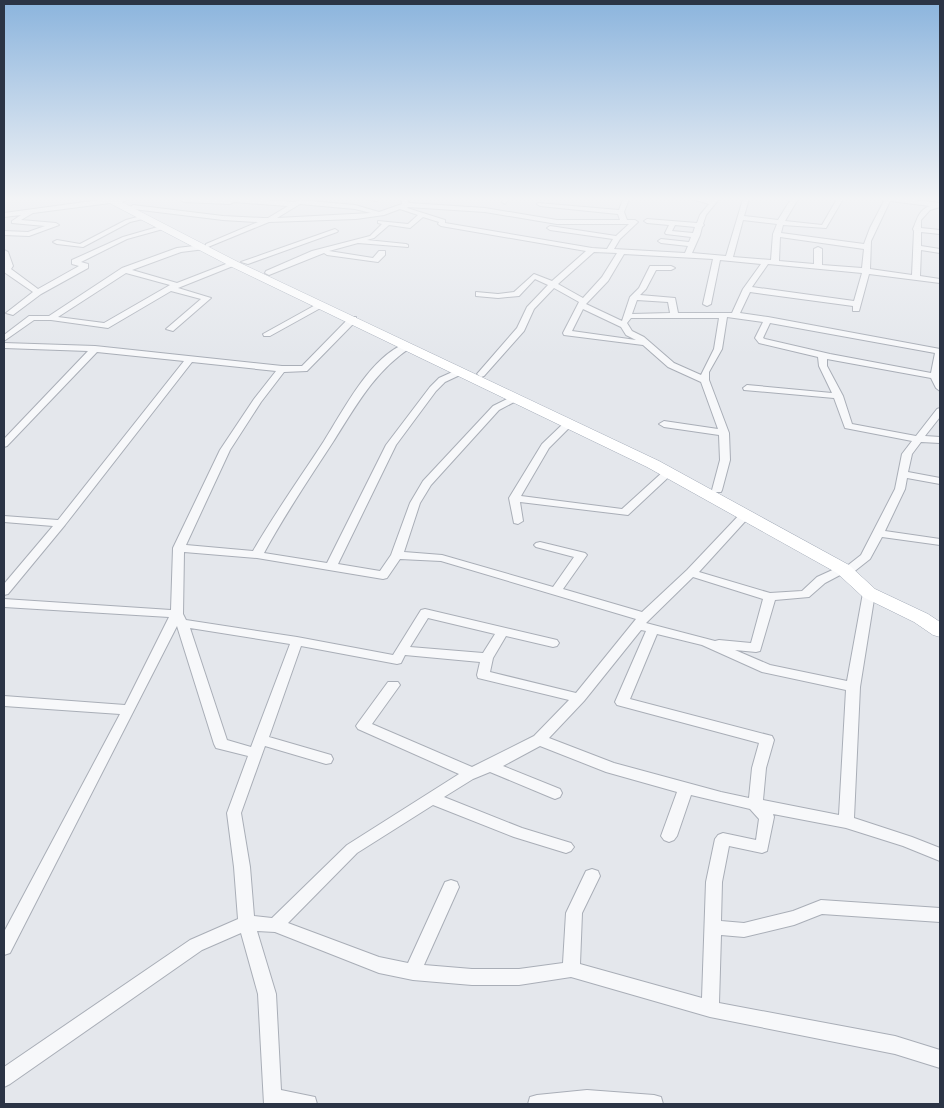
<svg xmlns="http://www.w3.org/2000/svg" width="944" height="1108" viewBox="0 0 944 1108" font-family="'Open Sans',sans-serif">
	<rect width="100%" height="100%" fill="#e4e7ec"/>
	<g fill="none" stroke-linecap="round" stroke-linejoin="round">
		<g stroke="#a9aeb7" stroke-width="2">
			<path id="street" d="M107,199L113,201L110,203L33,213L21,220L56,223L59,225L29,236L4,235V231L28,232L45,226L12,223V221L21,215L4,217V213Z
				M118,199H129L120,203L117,201Z
				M254,199L294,202L299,200L355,205L379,212L402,204L401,199H407L409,203L485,208L557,220H620L618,214L540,206L537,204L538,203L619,210L623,199H629L624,212L627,220H635L638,222L620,239L614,249L685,253L688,246L661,243L658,241L661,239L689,242L691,237L666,234L665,233L669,225L647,223L644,221L647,219L697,223L700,215L709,204L692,199H719L706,215L703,224L704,225L702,227L700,235L692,253L726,256L743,199H749L744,216L778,220L791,199H798L785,221L822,225L837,199H843L826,228L783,225L781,233L864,244L870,228L885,199H908L940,203V207L930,210L921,220V228L940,230V234L921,232V246L940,249V253L921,250L920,276L940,279V283L869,274L859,311H853V306L750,292L740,313L768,317L940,349V391L936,388L931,378L827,359V366L843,396L852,424L916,436L937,409L940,408V417L925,436L940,437V443L921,442L912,454L908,472L940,478V484L907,478L905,489L885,531L940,539V545L882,537L870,559L851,574H842L825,583L809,597L775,600L760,651L756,652L735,650L770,665L847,681L863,593L869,589L873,590L875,593L860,687L854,818L912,837L940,848V861L903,846L846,828L773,814L774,817L767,851L762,853L729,846L722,882L721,921L744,923L793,911L821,900L940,908V922L822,914L794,925L744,937L721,935L719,1003L895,1036L940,1050V1068L895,1054L710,1017L571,977L519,985H472L413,980L379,973L275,932L257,931L276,994L281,1090L315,1097L317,1104H264L258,994L241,933L202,950L10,1084L4,1087V1067L190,940L238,919L234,867L227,813L248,756L216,748L214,744L177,626L10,953L4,955V932L120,714L4,706V696L125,705L169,617L4,607V599L171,610L173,548L220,450L254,399L276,371L192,362L65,525L8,594L4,595V584L53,526L4,522V516L58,520L184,361L97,352L7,446L4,447V439L88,351L4,348V343L95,346L282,366H302L350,317H356V321L307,371L284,372L261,402L230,450L186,545L253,551C275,513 300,478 324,441C343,411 371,355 407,343L411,346L410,348C374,372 356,406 333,442C309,479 285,514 264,553L327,563L386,445L430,387L439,378L459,369L462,370V374L445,382L436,391L396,445L338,564L380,571L391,555L410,503L423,481L493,406L515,395L520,398L518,400L499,410L431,485L420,503L404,552L442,555L553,587L574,557L536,547L534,545L536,543L540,542L585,553L587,555L563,589L642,612L687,570L742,512L746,511L751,514L750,516L699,572L770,593L802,591L817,577L839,567L847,566L861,555L895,489L902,454L912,441L845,428L834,398L744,390L743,388L747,385L832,393L819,366L818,357L759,343L755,338L763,322L727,317L722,349L709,372V380L729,433L730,460L722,490L721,492H713L712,490L720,460L719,435L664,427L659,424L664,421L718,429L701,382L668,367L643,345L564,335L563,333L579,302L554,288L534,309L524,331L484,376L481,377L477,374L517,328L527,307L548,285L535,279L519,296L498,298L476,296V292L498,294L514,292L534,274L552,281L586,251L441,226L438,224L439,222L423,217L410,228L389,225L374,238L367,240L406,244L408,245V247L358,243L329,251L373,258L379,251H385V255L378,262L327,255L324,253L269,275L265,273L266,271L312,251L370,236L382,224L378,223V221L408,224L418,215L400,209L384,215L356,219L269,222L208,247L206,246V244L258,222L223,220L133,209L130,207L133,205L223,216L263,218H268L288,206L234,202L230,204L184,202L181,200ZM890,201L930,206C918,210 917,221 913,229L914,231L912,275L870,269L871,241ZM300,204L355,209L371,213L277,218ZM408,207L485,212L557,224H629L616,236L550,226L547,228L550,230L613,239L607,249L592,248L445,223V220L407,208ZM743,220L777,224L773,234L771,260L733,257ZM675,225L695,227L693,233L672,231ZM780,237L864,249L862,268L822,265V249L818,247L814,249V264L779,261ZM594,252L617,253L602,277L583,298L558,284ZM624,254L713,259L703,304L707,306L711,304L720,260L761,264L743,289L732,313H678L675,298L640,295L646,289L656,270H671L675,268L671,266H650L639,288L630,297L622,321L586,304L608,281ZM768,264L862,273L854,301L752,287ZM637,300L668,302L670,313L632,314ZM583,309L621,327L626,335L636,340L572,331ZM631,318H719L714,349L701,375L674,363L644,337L632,331L627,323ZM770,323L935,353L931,373L830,354L765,339L763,338ZM184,552L257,558L383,579L387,578L400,559L441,561L636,619L576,693L490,672L493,658L506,636L553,647L557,646L559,643L557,640L425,609L421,610L393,655L297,637L186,620L183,614ZM693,577L763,599L751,643L719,640L715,641L646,623ZM428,618L495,634L483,653L410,647ZM190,628L290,644L251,747L227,740ZM641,630L646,631L615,702L617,705L759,743L752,768L749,798L721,792L614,763L549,738L584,701ZM657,634L702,645L762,672L846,690L839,815L763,800L766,768L774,740L772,736L630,699ZM301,646L397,664L401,663L405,655L480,662L477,675L478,678L569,700L534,736L472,767L372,724L400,685L398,682H388L358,723L356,726L358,729L459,774L347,845L272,918L254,916L250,867L241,813L265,746L326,764L331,763L333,759L331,755L269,737ZM540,746L606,772L677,792L661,836L664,840L669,842L674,840L677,836L691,795L750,809L759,819L756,840L723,833L718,835L715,839L706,882L702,998L580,964L582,913L600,876L598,871L592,869L586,871L566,913L563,963L519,969H472L424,965L459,887L457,882L451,880L445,882L408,963L379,957L288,923L357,853L433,805L514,837L566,853L571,851L574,847L571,843L522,828L444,797L473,779L490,772L550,797L555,799L560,797L562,793L560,789L503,766Z
				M364,199H380L377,201Z
				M503,199H509L505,204L502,202Z
				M141,216L144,218L143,219L130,222L83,247L57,244L53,242L57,240L80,244L126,220Z
				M161,226L163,227V229L127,239L81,262L88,264V268L41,294L13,315L6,313L33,292L4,272V250L8,252L13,266L11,269L38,289L79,266L72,264V260L123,237Z
				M335,229L338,231L337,232L248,264L241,262Z
				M202,245L206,247L205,249L181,252L132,270L177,283L231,262L238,264L178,288L211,298L173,331L166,329L201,299L171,291L108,328L51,320H34L4,341V335L29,316H49L122,268L177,248ZM126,273L170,285L104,323L58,317Z
				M319,303L326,305L270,336H264L263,334Z
				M569,420L574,423L549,448L521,496L622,509L665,470L669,469L674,472L628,515L520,502L523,521L518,524L514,523L509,498L542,444L566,421Z
				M587,1090L654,1095L661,1097L663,1104H528L530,1097L537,1095Z"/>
		</g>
		<g stroke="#a3abb8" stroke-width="1">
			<path id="primary" d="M102,199H116L238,262L659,461L849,565L875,589L928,614L940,622V637L933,635L914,622L863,597L837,573L647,467L230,266Z"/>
		</g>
		<use href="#street" fill="#f7f8fa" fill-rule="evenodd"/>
		<use href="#primary" fill="#fff" fill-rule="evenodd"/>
	</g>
	<linearGradient id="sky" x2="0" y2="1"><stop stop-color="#8bb4dd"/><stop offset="0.56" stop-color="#f3f4f6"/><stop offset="1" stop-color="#f3f4f6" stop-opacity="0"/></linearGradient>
	<rect width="944" height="355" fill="url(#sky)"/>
	<rect width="944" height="1108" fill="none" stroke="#2b3445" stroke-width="10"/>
</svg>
